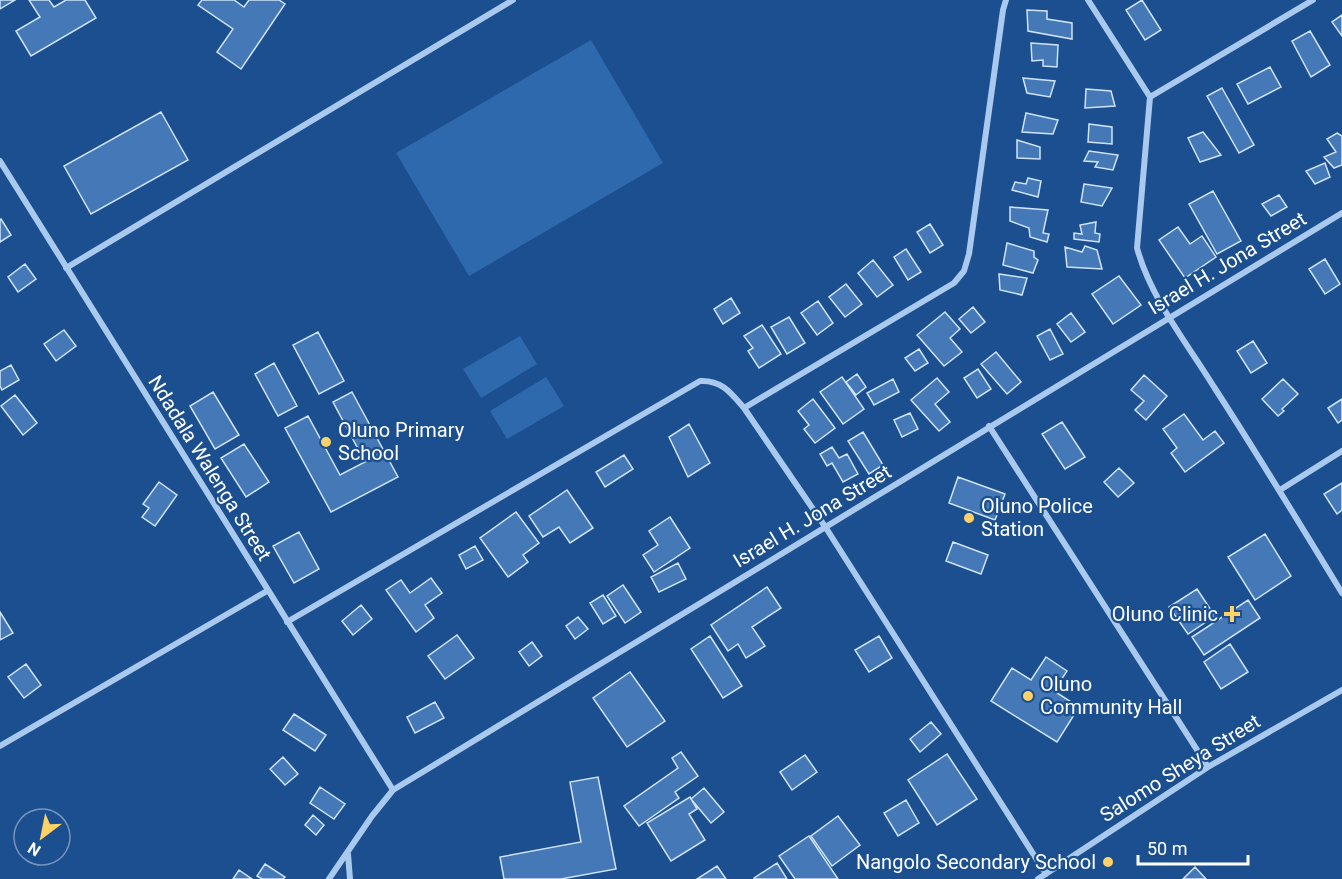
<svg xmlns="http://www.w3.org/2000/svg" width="1342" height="879" viewBox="0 0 1342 879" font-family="Roboto,sans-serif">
	<rect width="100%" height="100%" fill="#1b4f8f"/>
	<path fill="#2e69ad" d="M591,40L663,163L469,276L396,153Z
		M520,336L537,364L481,398L463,369Z
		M546,377L564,406L507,439L490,411Z"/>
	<path fill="#4478b7" stroke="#cfe3fa" stroke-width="1.5" d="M0,0H15L0,9Z
		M29,0H49L54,7L66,0H85L96,18L31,56L16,31L40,17Z
		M202,0H234L244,7L249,0H279L285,4L241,69L217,52L233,29L198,5Z
		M1142,0L1161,30L1145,40L1126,10Z
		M1027,10L1047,11V19L1072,23V39L1028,31Z
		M1342,15V36L1332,22Z
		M1310,31L1330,65L1311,77L1292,41Z
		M1031,43L1058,45L1057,67L1043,66V60L1032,61Z
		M1270,67L1281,87L1248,104L1237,84Z
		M1023,78L1055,81L1050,97L1027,93Z
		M1222,88L1254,145L1239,153L1207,96Z
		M1086,89L1111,91L1115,106L1085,108Z
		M161,112L188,160L91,214L64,166Z
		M1026,113L1058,120L1053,134L1022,132Z
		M1089,124L1112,127V144L1088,142Z
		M1203,132L1221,155L1200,162L1188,138Z
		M1337,133L1342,136V165L1334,168L1324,157L1336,152L1327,139Z
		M1017,140L1040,147V159L1017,158Z
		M1089,151L1118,155L1113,170L1095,167L1098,162L1084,161Z
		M1325,163L1330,177L1315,184L1306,171Z
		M1028,178L1041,181L1038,197L1012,190L1015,182L1026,184Z
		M1084,184L1112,188L1102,206L1081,202Z
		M1213,191L1241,241L1217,254L1189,204Z
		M1279,195L1287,207L1271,216L1262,204Z
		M1010,207L1048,210L1043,233L1049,234L1047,242L1030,237L1029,228L1010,221Z
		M1,219L11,235L0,242V220Z
		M1096,222L1095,233L1100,234L1099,242L1074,239V233L1082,234L1080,225Z
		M930,224L943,245L930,253L917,232Z
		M1178,227L1190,244L1202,236L1216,257L1185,278L1159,240Z
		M1007,243L1034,251V257L1038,260L1033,273L1003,265Z
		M1085,246L1097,250L1102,269L1067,267L1065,247L1082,252Z
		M906,249L921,272L908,280L894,257Z
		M1325,259L1340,284L1325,294L1309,269Z
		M873,260L893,285L877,297L858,273Z
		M25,264L36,279L18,292L8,277Z
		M999,274L1027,278L1022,295L1000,290Z
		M1119,276L1141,305L1113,324L1092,294Z
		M846,284L862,304L845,317L829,297Z
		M731,298L740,313L723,324L714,309Z
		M818,301L833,323L817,335L801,313Z
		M973,307L985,322L971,333L959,319Z
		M945,312L960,329L950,338L962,352L944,366L917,335Z
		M1071,313L1085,332L1071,342L1057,324Z
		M789,317L805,343L787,354L771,327Z
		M762,325L781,354L759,368L748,351L753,348L744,336Z
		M1050,329L1063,354L1050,360L1037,336Z
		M64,330L76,346L56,361L44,344Z
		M318,332L344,381L319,394L293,345Z
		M1253,341L1267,363L1251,373L1237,351Z
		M919,349L928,363L915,371L905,358Z
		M996,352L1021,382L1007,394L981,364Z
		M274,363L297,406L278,416L255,374Z
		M11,365L19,380L2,390L0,386V371Z
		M978,369L991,389L977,398L964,378Z
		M857,374L866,387L856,395L846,382Z
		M1144,375L1167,396L1146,420L1135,410L1144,401L1131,390Z
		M842,377L864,409L843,424L820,392Z
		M937,378L949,392L935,404L950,422L939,431L911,400Z
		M893,379L899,392L874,405L867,393Z
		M1283,379L1298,394L1282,409L1284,411L1278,416L1262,399Z
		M213,392L239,435L215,449L190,406Z
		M352,392L398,477L331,512L285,428L308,416L340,475L365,462L333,402Z
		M15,395L37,423L23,435L1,406Z
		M813,399L835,428L815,443L804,429L809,425L798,411Z
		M1342,399V420L1338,423L1328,408Z
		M910,413L918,429L902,437L894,420Z
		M1184,414L1203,440L1215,431L1224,443L1185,472L1171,453L1177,448L1163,429Z
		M1062,422L1085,457L1065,469L1042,434Z
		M689,424L710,463L688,477L669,437Z
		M863,432L883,465L869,474L848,441Z
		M244,444L269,482L246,497L221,458Z
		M832,447L839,458L847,454L858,474L843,482L832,463L827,466L820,454Z
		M624,455L633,469L605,487L596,472Z
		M1119,468L1134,483L1118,497L1104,482Z
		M958,477L1005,494L995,520L949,503Z
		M159,482L177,495L155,526L142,517L149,508L143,504Z
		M1342,483V510L1337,514L1324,494Z
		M567,490L593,528L570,543L559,527L543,537L529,516Z
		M516,512L539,543L523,555L528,562L508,577L480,538Z
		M670,517L690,548L654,572L643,555L658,545L649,531Z
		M299,532L319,569L294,583L273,546Z
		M1265,534L1291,576L1255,600L1228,557Z
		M953,542L988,555L981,574L946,561Z
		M475,546L483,560L466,569L459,555Z
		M678,563L686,579L659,592L651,577Z
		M431,578L442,593L425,605L434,618L416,632L386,590L401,580L410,593Z
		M623,585L641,612L625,623L607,596Z
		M767,587L781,608L752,627L765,646L746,658L738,644L728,651L711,625Z
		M1197,589L1215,616L1188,634L1169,607Z
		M603,595L616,616L603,624L590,603Z
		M1248,600L1260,618L1204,655L1192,637Z
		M361,605L372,619L353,635L342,621Z
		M0,612L13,633L0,640Z
		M578,617L588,629L575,639L566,626Z
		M457,635L474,658L445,679L428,656Z
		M710,636L742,686L723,698L691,649Z
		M879,636L892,658L869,672L855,650Z
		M532,642L542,656L529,666L519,652Z
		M1230,644L1248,672L1221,689L1204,662Z
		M1046,657L1067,671L1054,691L1079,707L1057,742L991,701L1012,668L1031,680Z
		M26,664L41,685L24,698L8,677Z
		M630,672L665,721L627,747L593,698Z
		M435,702L444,718L415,733L407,717Z
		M294,714L326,735L315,751L283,730Z
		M931,722L941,734L920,752L910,739Z
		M681,752L698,776L675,792L679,798L639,826L624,806L678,768L672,758Z
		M947,754L977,799L937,825L908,780Z
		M805,755L817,772L792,790L780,772Z
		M283,757L298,774L285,785L270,769Z
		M598,777L616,869L561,879H504L500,857L581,842L570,782Z
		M320,787L345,804L334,819L310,803Z
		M704,788L724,812L711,823L691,799Z
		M690,797L697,809L689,814L705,840L671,861L647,823Z
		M906,800L919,823L898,836L884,813Z
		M313,815L324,825L316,835L305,825Z
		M838,816L860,845L832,866L811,836Z
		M809,836L838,879H795L779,856Z
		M777,863L787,879H755L754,878Z
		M265,864L285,877L283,879H262L257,876Z
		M717,866L726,879H697Z
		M1195,867L1206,879H1183Z
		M239,870L252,879H233Z"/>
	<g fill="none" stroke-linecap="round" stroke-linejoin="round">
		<path stroke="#a9c9ee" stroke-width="6" d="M1006,0L1003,10L969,254L964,271L954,283L744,408L826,528L1046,874
			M1088,0L1150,97L1137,248C1151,299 1187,343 1214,387C1258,455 1300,524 1342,593
			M1150,97L1313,0
			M0,161L393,790
			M66,268L513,0
			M989,426L1208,767
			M1280,490L1342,451
			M287,622L700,381C722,380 731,393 744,408
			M0,746L267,591
			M348,854L350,879
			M329,879L372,816L393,790L1342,213
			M1038,879L1208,767L1342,690"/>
	</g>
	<g fill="#ffd166" stroke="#1b4f8f" stroke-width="2">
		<circle cx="326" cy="442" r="6"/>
		<circle cx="969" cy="518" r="6"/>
		<path d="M1229 605h6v6h6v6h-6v6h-6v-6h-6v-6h6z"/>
		<circle cx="1028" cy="696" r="6"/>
		<circle cx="1108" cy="862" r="6"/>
	</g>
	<g text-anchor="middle" stroke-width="4.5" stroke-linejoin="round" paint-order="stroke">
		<g font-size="20" fill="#fff" stroke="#1b4f8f">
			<text transform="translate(1227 263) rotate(-31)" y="7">Israel H. Jona Street</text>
			<text transform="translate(210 468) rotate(58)" y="7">Ndadala Walenga Street</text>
			<text transform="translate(812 516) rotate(-31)" y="7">Israel H. Jona Street</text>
			<text transform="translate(1180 768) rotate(-32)" y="7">Salomo Sheya Street</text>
		</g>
		<g font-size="20" fill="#fff" stroke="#1b4f8f" text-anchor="start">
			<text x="338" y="437">Oluno Primary<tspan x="338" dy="23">School</tspan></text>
			<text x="981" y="513">Oluno Police<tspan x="981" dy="23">Station</tspan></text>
			<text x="1218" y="621" text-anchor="end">Oluno Clinic</text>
			<text x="1040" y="691">Oluno<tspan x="1040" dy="23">Community Hall</tspan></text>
			<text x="1096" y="869" text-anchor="end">Nangolo Secondary School</text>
		</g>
	</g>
	<g transform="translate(42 837) rotate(212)"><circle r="28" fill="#1b4f8f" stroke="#7695bc" stroke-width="1.5"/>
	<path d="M0-4.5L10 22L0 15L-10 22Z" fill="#ffd166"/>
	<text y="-9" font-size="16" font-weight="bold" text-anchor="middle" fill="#ffffff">N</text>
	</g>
	<path d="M1138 855v9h110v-9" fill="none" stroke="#ffffff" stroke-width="3"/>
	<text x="1147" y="855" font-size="18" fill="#ffffff" stroke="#1b4f8f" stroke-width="4.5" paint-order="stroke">50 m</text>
</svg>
